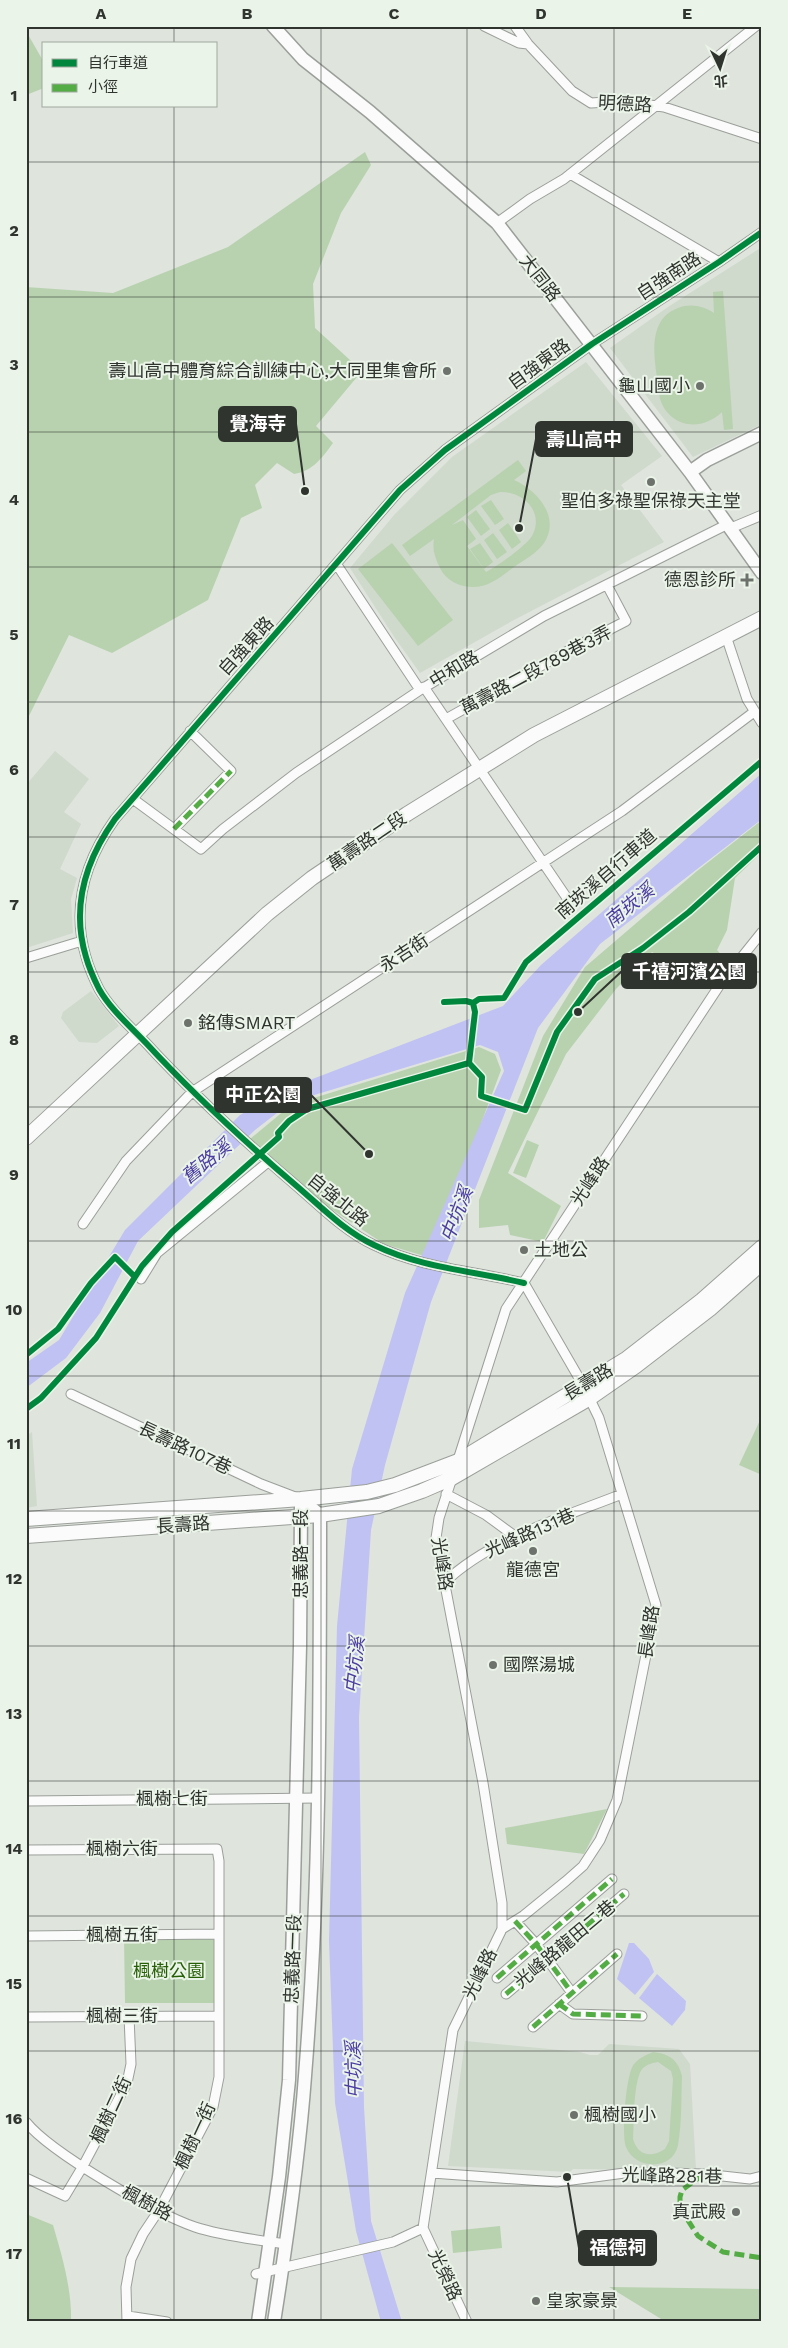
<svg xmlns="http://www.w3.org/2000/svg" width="788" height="2348" viewBox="0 0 788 2348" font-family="'Work Sans','Noto Sans TC',sans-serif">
	<rect width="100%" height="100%" fill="#dfe4dd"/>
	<path fill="#cfd9cc" d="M762,247V424L693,457L610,348L668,307Z
		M586,362L662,456L621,485L664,542L512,621L420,673L395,638L350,568L395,514L452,457Z
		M55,751L89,779L64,812L81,824L60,869L77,878L71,899L73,933L26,948V785Z
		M91,991L119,1026L97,1043L79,1042L61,1018L63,1012Z
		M32,1432L37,1506L26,1508V1436Z
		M465,2041L580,2052L590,2055H598L609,2044L679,2049L690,2064L696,2170L573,2169L570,2172L448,2166Z"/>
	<path fill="#b8d2af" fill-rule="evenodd" d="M26,31L42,59L44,58V88L26,95Z
		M365,152L371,165L341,213L313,284L315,328L362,371L316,426L333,443C322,458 313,471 294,474L277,463L255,485L262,508L241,518L208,600L112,653L69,635L26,722V287L113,293L228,247Z
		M723,291L733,429L724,430L722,412C701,432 670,428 660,399C657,370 642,321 678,308C691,303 703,306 714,313L713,292Z
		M518,460L526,471L514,480C537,490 561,517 544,543C537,553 524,560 514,567C507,572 500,578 492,582C475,592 449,587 440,568C435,558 432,549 434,539L410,556L402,545ZM500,492C523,491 545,512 532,536C525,547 497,566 486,572L467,546L476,539L463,520L452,525L491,495Z
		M491,500L504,519L495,525L481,506Z
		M476,510L490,529L481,536L467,517Z
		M508,523L521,542L512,549L499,530Z
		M493,533L507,552L497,559L484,540Z
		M392,543L453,620L418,646L358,569Z
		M480,543L493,562L484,569L470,549Z
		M762,820V852L735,878L727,930L717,950L728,962L709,984L652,952L616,989L566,1054L508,1173L561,1206L543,1242L510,1235L508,1225L479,1228V1200L543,1036L585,967L697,871Z
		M479,1047L495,1054L501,1070L431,1258L384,1244L325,1205L250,1139L291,1105Z
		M527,1140L539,1145L526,1178L513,1173Z
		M762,1416V1475L739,1465Z
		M607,1809L584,1854L507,1844L505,1828Z
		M124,1938H214V2003H125Z
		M653,2052C670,2054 678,2060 682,2076C681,2098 682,2123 678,2145C673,2171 635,2170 626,2147C621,2135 626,2073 634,2064C639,2058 646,2055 653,2052ZM658,2062L671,2071L673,2079L669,2141L665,2149C651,2158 638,2156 633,2139C634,2124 633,2078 643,2068C648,2064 652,2063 658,2062Z
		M26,2214L53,2225C62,2256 72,2289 71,2322H26Z
		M500,2226L502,2248L453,2253L451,2231Z
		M609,2287L762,2289V2322H666Z"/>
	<path fill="#c0c2f3" d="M762,773V819L600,944L538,1028L431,1302L385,1465L371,1530L359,1717L364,2107L371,2221L402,2322H381L356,2231L335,2103L329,1941L337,1626L352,1469L405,1293L504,1071L498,1052L480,1045L291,1102L255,1130L138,1241L100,1313L66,1358L26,1388V1363L59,1340L125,1230L240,1115L289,1088L503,1006L541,965Z
		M629,1943H634L649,1959L654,1972L635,1995L617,1979Z
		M657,1974L686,2001L685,2010L672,2026L639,1998Z"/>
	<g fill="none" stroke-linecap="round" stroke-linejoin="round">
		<g stroke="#9b9f9a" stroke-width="11">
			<path id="street" d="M484,26L519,43L528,44
				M515,26L528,44L572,91L591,103L621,101L664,107L762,139
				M570,174L719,262
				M497,223L530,199L564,179L756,26
				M731,528L762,515
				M337,565L420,690
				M726,636L747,699L762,723
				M424,687L567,898
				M446,719L564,653L626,621L607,585
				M133,799L201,849L223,829L296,773L420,690L544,616L728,524
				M174,829L231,771L190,731
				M26,958L82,941
				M83,1224L126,1161L192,1092L622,811L754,712
				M141,1279L157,1253L268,1162
				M524,1283C474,1271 421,1268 374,1245C346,1232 322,1208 299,1188C245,1142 194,1095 146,1043C130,1026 111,1010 99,989C94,979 89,968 86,957C71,907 85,861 115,819L400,490L445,450L592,344L719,262L762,232
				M71,1394L261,1484L295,1497
				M457,1463L506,1309L721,983L762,932
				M446,1494L486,1515L516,1537
				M444,1583C489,1539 564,1517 622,1494
				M26,1801L318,1798
				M26,1850L217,1849L219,1861V2077L213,2107L159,2210L143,2234L131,2259L126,2287L127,2322
				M515,1921L536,1944L572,1993
				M502,1929L523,1916L566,1881L583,1866L600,1840L617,1800L656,1605L599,1418L583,1385L524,1283
				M26,1936L218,1934
				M497,1978L612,1879
				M506,1994L624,1894
				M559,2004L573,2014L642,2016
				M26,2017L219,2016
				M533,2027L617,1954
				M26,2122C51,2153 157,2214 195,2227C222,2236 258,2240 286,2244
				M432,2173L557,2182L632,2172L704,2174L750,2179L762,2176
				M26,2178L65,2196L83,2166L127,2083L131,2064L129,2016
				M423,2228L467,2322
				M256,2274L393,2242L423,2228L453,2030L502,1929V1903L483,1783L436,1538L439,1518L452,1478
				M128,2316L167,2322"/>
		</g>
		<g stroke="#9b9f9a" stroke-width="15">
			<path id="secondary" d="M273,26L303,59L370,112L497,223L690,472L762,573
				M690,472L707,460L762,433
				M258,2322L279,2177L289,2080L300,1646L301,1506
				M274,2322C287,2240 299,2158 305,2076C320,1890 320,1702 320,1515L301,1499"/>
		</g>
		<g stroke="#9b9f9a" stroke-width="16">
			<path id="primary" d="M26,1138L267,914L312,878L407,814L534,735L762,618
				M26,1519L301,1499L367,1492L395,1485L458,1461L626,1359L702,1300L762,1247
				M26,1536L320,1515L379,1506L422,1491L452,1478L590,1398L636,1366L710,1309L762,1263"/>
		</g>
		<use href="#street" stroke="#fafbfa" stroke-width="9"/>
		<use href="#secondary" stroke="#fafbfa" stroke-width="12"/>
		<use href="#primary" stroke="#fafbfa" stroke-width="14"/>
		<path stroke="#54ac45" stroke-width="5" stroke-dasharray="10 5" stroke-linecap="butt" d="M174,829L231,771
			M515,1921L536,1944L572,1993
			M497,1978L612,1879
			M506,1994L624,1894
			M559,2004L573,2014L642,2016
			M533,2027L617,1954
			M704,2174L682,2190L680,2197V2208L698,2236L723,2252L762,2258"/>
		<g stroke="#ebf4e8" stroke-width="9">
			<path id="cycleway" d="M444,1002L466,1001L473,1003L475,1012L469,1063
				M473,1003L479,999L504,998L526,962L762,761
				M469,1063L482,1077L481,1096L525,1110L557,1032L595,979L643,948L689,912L762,846
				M524,1283C474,1271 421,1268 374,1245C346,1232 322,1208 299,1188C245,1142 194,1095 146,1043C130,1026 111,1010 99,989C94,979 89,968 86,957C71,907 85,861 115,819L400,490L445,450L592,344L719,262L762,232
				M26,1355L58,1329L91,1283L115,1257L135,1277
				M26,1409L41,1398L96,1338L142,1266L172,1232L279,1137L278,1133L289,1121L307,1109L469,1063"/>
		</g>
		<use href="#cycleway" stroke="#00873e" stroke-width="6"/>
	</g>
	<path fill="none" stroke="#30342f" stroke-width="1" stroke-opacity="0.55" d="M174,26V44M321,26V2322M467,26V2322M614,26V2322M174,106V2322M26,162H762M26,297H762M26,432H762M26,567H762M26,702H762M26,837H762M26,972H762M26,1107H762M26,1241H762M26,1376H762M26,1511H762M26,1646H762M26,1781H762M26,1916H762M26,2051H762M26,2186H762"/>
	<g fill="#6d726c" stroke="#ebf4e8" stroke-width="2">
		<circle cx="447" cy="371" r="5"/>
		<circle cx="700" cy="386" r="5"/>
		<circle cx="651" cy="482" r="5"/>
		<path d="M744.5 572.5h5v5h5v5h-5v5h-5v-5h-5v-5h5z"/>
		<circle cx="188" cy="1023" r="5"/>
		<circle cx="524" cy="1250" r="5"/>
		<circle cx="533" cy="1551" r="5"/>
		<circle cx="493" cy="1665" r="5"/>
		<circle cx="574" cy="2115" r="5"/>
		<circle cx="736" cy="2212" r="5"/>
		<circle cx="536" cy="2301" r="5"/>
	</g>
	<g text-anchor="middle" stroke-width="4" stroke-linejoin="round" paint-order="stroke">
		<g font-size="18" fill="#30342f" stroke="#ebf4e8">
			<text transform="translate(625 104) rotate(3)" y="6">明德路</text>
			<text transform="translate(669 276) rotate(-33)" y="6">自強南路</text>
			<text transform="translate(540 278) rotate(52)" y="6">大同路</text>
			<text transform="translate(539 364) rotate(-36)" y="6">自強東路</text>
			<text transform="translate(246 646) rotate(-48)" y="6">自強東路</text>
			<text transform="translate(454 669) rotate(-31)" y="6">中和路</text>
			<text transform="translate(536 670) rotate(-28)" y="6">萬壽路二段789巷3弄</text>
			<text transform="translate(367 841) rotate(-34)" y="6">萬壽路二段</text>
			<text transform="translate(606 874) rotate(-41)" y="6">南崁溪自行車道</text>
			<text transform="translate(404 953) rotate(-33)" y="6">永吉街</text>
			<text transform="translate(590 1181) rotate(-57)" y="6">光峰路</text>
			<text transform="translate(338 1200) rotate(39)" y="6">自強北路</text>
			<text transform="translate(588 1382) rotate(-31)" y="6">長壽路</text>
			<text transform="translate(185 1448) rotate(25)" y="6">長壽路107巷</text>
			<text transform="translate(183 1525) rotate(-4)" y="6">長壽路</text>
			<text transform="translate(530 1533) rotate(-24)" y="6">光峰路131巷</text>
			<text transform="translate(301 1554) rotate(-90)" y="6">忠義路一段</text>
			<text transform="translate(442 1564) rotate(81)" y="6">光峰路</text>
			<text transform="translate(649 1632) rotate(-82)" y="6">長峰路</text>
			<text x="172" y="1805">楓樹七街</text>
			<text x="122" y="1855">楓樹六街</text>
			<text x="122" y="1941">楓樹五街</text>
			<text transform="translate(565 1944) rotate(-40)" y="6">光峰路龍田二巷</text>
			<text transform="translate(293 1959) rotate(-88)" y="6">忠義路一段</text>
			<text transform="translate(480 1974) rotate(-64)" y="6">光峰路</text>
			<text x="122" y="2022">楓樹三街</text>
			<text transform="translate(111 2110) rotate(-65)" y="6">楓樹二街</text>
			<text transform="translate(195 2136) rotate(-65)" y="6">楓樹一街</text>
			<text transform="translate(672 2176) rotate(1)" y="6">光峰路281巷</text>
			<text transform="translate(147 2203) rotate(28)" y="6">楓樹路</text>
			<text transform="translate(445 2275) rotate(65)" y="6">光榮路</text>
		</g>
		<g font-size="18" fill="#30342f" stroke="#ebf4e8" text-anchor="start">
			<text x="437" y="377" text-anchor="end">壽山高中體育綜合訓練中心,大同里集會所</text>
			<text x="690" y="392" text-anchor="end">龜山國小</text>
			<text x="651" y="507" text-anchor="middle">聖伯多祿聖保祿天主堂</text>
			<text x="736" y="586" text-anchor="end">德恩診所</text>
			<text x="198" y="1029">銘傳SMART</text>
			<text x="534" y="1256">土地公</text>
			<text x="533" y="1576" text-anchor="middle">龍德宮</text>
			<text x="503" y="1671">國際湯城</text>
			<text x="584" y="2121">楓樹國小</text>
			<text x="726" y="2218" text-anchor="end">真武殿</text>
			<text x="546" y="2307">皇家豪景</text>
		</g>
		<g font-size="18" fill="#275f06" stroke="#ebf4e8">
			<text x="169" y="1977">楓樹公園</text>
		</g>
		<g font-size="19" font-style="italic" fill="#4b3da4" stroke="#ebf4e8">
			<text transform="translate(629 905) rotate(-39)" y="7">南崁溪</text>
			<text transform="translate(206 1161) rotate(-39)" y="7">舊路溪</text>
			<text transform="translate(456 1214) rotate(-69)" y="7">中坑溪</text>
			<text transform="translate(354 1665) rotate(-84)" y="7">中坑溪</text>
			<text transform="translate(353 2070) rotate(-91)" y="7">中坑溪</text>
		</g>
	</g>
	<path fill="none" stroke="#30342f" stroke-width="2" d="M305 491L296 424M519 528L536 439M578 1012L622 971M369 1154L311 1095M567 2177L579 2248"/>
	<g fill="#30342f" stroke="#ebf4e8" stroke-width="2">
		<circle cx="305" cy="491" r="5"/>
		<circle cx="519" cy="528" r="5"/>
		<circle cx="578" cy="1012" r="5"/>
		<circle cx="369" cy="1154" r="5"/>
		<circle cx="567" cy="2177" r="5"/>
	</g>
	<g fill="#30342f" stroke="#30342f" stroke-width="2">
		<rect x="219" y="407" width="77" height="34" rx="5"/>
		<rect x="536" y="422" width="96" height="34" rx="5"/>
		<rect x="622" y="954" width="134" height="34" rx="5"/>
		<rect x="215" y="1078" width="96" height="34" rx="5"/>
		<rect x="579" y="2231" width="77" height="34" rx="5"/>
	</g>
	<g font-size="19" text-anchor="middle" font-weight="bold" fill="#fff">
		<text x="258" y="430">覺海寺</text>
		<text x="584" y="446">壽山高中</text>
		<text x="689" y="978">千禧河濱公園</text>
		<text x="263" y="1101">中正公園</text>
		<text x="618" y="2254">福德祠</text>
	</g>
	<rect width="788" height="2348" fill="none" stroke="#ebf4e8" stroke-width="55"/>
	<rect x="42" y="42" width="175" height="65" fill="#ebf4e8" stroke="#a0a79e"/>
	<rect x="52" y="59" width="25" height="8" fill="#00873e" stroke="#a0a79e"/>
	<text x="88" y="68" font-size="15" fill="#30342f">自行車道</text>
	<rect x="52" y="84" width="25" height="8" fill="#54ac45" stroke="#a0a79e"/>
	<text x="88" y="92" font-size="15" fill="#30342f">小徑</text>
	<g transform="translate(720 68) rotate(176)" stroke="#ebf4e8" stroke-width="4" paint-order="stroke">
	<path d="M0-4L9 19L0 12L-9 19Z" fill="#30342f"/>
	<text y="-8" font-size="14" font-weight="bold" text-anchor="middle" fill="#30342f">北</text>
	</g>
	<rect x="28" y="28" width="732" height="2292" fill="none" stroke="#30342f" stroke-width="2"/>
	<g font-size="16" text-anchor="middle" font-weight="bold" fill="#30342f">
		<text x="101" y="19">A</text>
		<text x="247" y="19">B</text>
		<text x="394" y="19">C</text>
		<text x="541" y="19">D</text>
		<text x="687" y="19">E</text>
		<text x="14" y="101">1</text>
		<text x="14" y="236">2</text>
		<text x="14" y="370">3</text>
		<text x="14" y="505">4</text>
		<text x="14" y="640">5</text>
		<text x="14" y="775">6</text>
		<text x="14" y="910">7</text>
		<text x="14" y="1045">8</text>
		<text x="14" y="1180">9</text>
		<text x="14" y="1315">10</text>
		<text x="14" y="1449">11</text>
		<text x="14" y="1584">12</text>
		<text x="14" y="1719">13</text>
		<text x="14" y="1854">14</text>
		<text x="14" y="1989">15</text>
		<text x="14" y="2124">16</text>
		<text x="14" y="2259">17</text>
	</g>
</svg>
